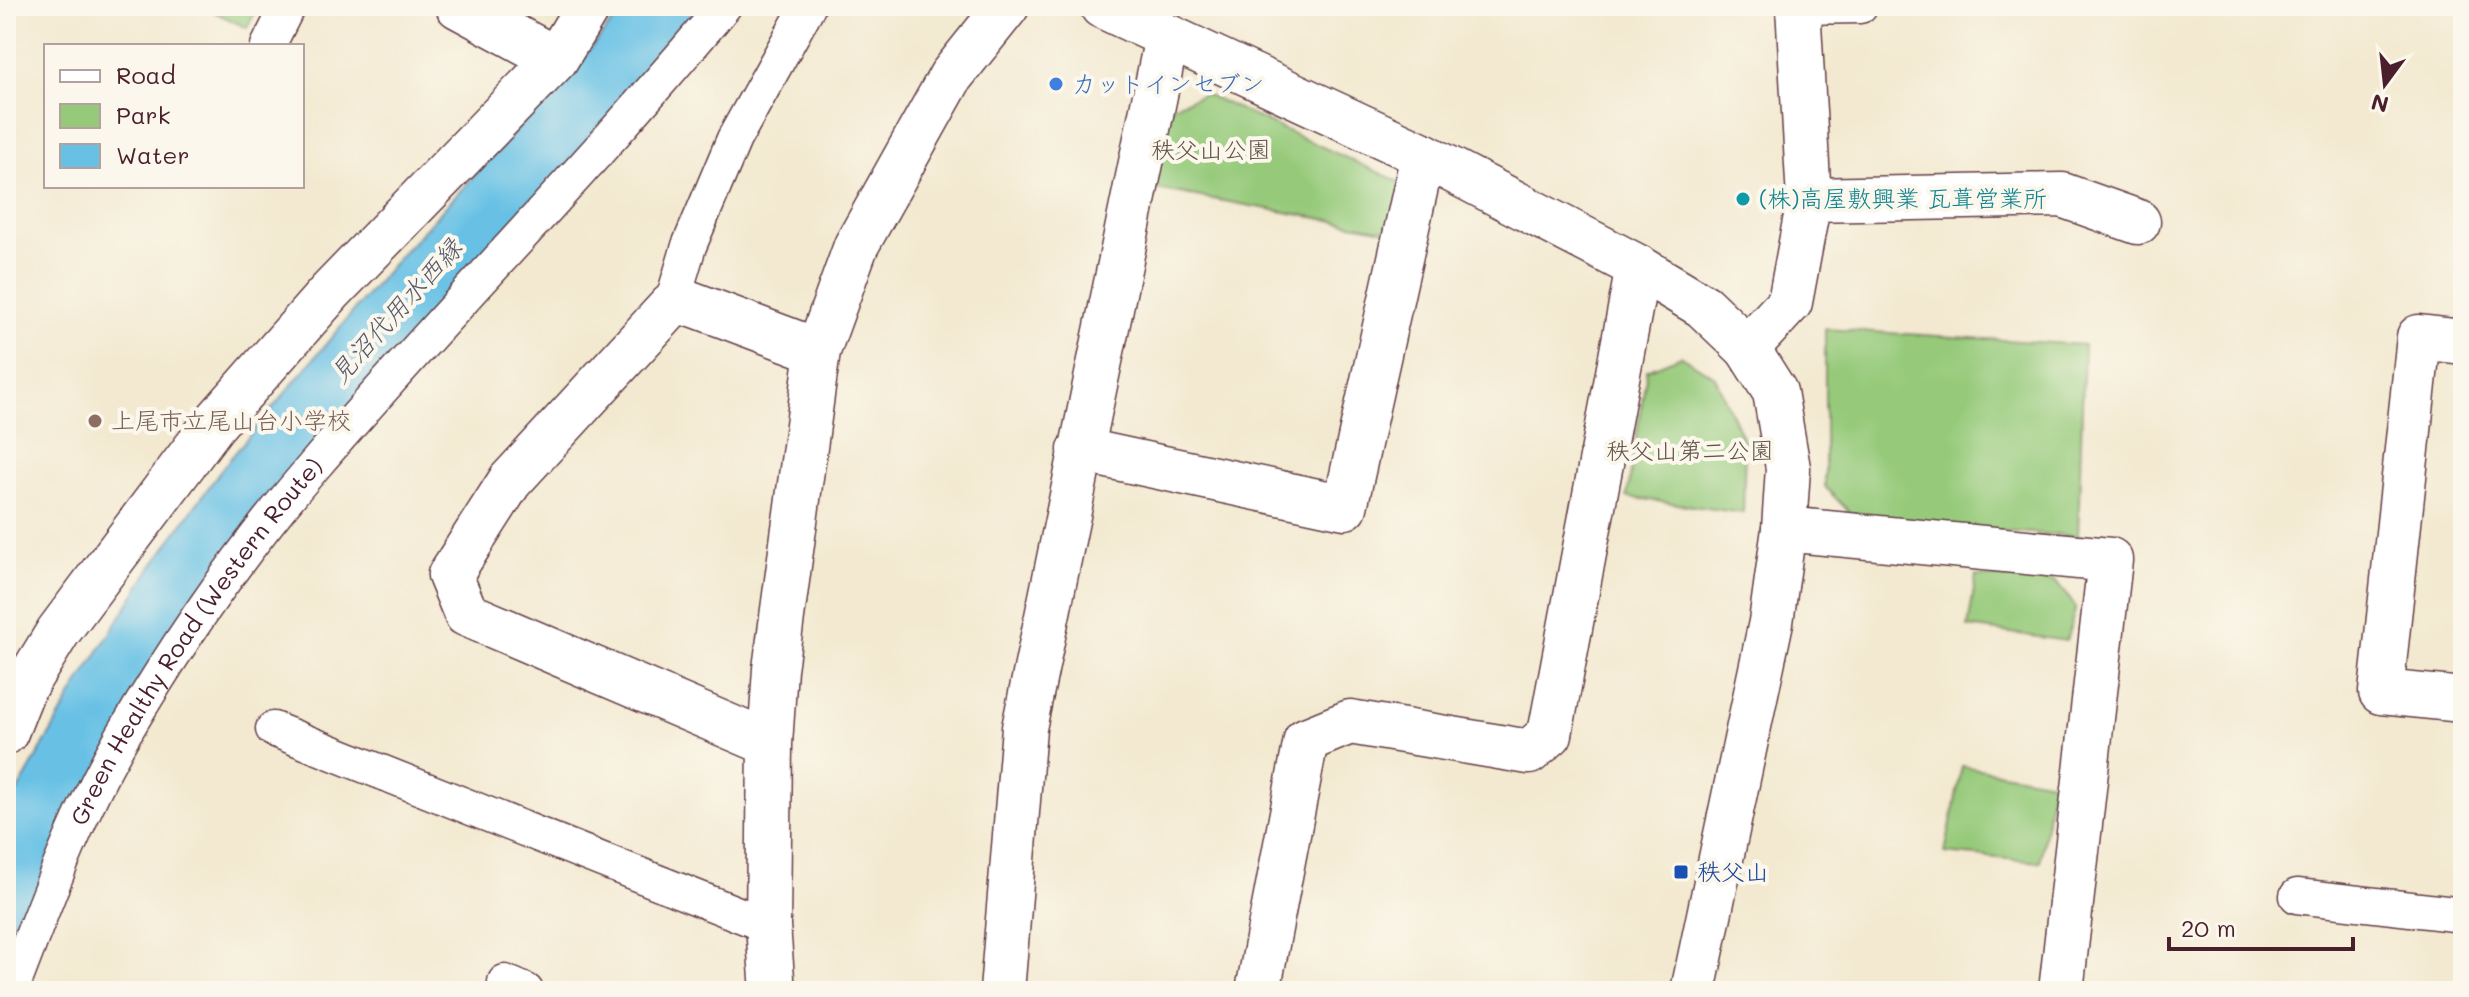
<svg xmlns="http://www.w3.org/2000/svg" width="2469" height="997" viewBox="0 0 2469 997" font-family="Mali,'Klee One',sans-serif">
	<rect width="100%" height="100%" fill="#fbf7ec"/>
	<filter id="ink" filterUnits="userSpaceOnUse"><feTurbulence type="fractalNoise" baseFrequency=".0125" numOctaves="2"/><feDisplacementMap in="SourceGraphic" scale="16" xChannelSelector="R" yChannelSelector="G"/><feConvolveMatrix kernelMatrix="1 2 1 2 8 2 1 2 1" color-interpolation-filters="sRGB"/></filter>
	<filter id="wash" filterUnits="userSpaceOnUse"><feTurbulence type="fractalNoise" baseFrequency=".006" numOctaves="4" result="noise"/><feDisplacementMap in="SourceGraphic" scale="32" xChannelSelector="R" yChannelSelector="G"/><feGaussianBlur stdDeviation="1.8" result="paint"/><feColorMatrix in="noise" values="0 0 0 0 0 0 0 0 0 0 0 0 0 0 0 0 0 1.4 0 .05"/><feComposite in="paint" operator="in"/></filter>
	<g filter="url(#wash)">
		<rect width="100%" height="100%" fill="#f3e9d0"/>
		<path fill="#96ca7a" stroke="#707452" stroke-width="2" d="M202,6H258L247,28Z
			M1205,94L1402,183L1391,231L1151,188L1172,106Z
			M1825,329L2084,345L2078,536L1859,522L1825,487Z
			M1681,356L1715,377L1745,444L1743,513L1627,497L1647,370Z
			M1976,576L2055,581L2076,607L2066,641L1968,627Z
			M1962,766L2053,782L2040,862L1945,853Z"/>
		<path fill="#68c1e5" stroke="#597088" stroke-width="2" d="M626,6H710L261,508L6,984V811L79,683L152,566L224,466L398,258L577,65Z"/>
	</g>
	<g filter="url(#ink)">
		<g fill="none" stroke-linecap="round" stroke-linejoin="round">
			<g stroke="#633d44" stroke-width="37">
				<g id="service">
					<path d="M1799,7L1860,6"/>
					<path d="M268,46L288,6"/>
					<path d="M671,306L689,246L734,139L808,6"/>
					<path d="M273,729L768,926"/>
					<path d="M2297,896L2463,915"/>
					<path d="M505,982L526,991"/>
					<path id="s1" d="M11,991C44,906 76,816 122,737C178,642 242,549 314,466C448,310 593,164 724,6"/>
				</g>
			</g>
			<g stroke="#633d44" stroke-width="47">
				<path id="minor" d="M458,6L556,59
					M1809,200L2062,195L2138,222
					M2463,342L2419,337L2381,692L2463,700
					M1747,348L1790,302L1809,200L1798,6
					M1080,450L1345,507L1423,155
					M1784,529L2110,560L2061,991
					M6,732L23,689L58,632L213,425L330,292L556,59L588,6
					M770,744L466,614L450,575L510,481L671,306L690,303L818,351
					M773,991L768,926L770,744L775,669L818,351L856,246L951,76L1007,6
					M1002,991L1024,728L1167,37
					M1258,991L1306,740L1350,722L1529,752L1550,734L1638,267"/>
			</g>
			<g stroke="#633d44" stroke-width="47">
				<path id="tertiary" d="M1102,6L1423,155L1638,267L1703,306L1747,348L1775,392L1788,468L1784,529L1771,622L1693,991"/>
			</g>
			<use href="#service" stroke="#fff" stroke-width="34"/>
			<use href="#minor" stroke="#fff" stroke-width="44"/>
			<use href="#tertiary" stroke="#fff" stroke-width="44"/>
		</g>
	</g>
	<circle fill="#3f7fe0" stroke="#fbf7ec" stroke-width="3" cx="1056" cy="84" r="8"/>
	<circle fill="#0f9aa8" stroke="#fbf7ec" stroke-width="3" cx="1743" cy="199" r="8"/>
	<circle fill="#8d6e63" stroke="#fbf7ec" stroke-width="3" cx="95" cy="421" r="8"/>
	<rect fill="#1a4fb4" stroke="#fbf7ec" stroke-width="3" x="1673" y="864" width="16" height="16" rx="4"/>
	<g text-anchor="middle" stroke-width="8" stroke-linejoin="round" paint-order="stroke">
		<g font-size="24" fill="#366cbe" stroke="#fbf7ec" text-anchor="start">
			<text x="1072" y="92">カットインセブン</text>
		</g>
		<g font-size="24" fill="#615243" stroke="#fbf7ec">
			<text x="1211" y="158">秩父山公園</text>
			<text x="1690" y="459">秩父山第二公園</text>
		</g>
		<g font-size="24" fill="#0d838f" stroke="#fbf7ec" text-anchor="start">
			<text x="1759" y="207">(株)高屋敷興業 瓦葺営業所</text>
		</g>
		<g font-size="24" fill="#785e54" stroke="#fbf7ec" text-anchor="start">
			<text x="111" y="429">上尾市立尾山台小学校</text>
		</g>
		<g font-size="24" fill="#4a1f2b" stroke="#fbf7ec">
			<text dy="8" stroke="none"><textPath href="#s1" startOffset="398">Green Healthy Road (Western Route)</textPath></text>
		</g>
		<g font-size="24" fill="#164399" stroke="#fbf7ec" text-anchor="start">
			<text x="1697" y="880">秩父山</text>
		</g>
		<g font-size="26" font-style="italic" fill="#54586c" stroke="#fbf7ec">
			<text transform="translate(396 311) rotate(-48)" y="9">見沼代用水西縁</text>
		</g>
	</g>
	<rect width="2469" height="997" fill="none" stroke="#fbf7ec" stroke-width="32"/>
	<rect x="44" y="44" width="260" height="144" fill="#fbf7ec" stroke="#b4a19f" stroke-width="2"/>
	<rect x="60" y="70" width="40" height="12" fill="#ffffff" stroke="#b4a19f" stroke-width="2"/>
	<text x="116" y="84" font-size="24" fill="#4a1f2b">Road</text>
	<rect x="60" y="104" width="40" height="24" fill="#96ca7a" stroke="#b4a19f" stroke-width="2"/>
	<text x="116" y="124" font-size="24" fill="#4a1f2b">Park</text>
	<rect x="60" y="144" width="40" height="24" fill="#68c1e5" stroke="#b4a19f" stroke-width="2"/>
	<text x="116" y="164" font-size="24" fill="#4a1f2b">Water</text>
	<g transform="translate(2385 84) rotate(195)" stroke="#fbf7ec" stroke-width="6" paint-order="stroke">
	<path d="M0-6L14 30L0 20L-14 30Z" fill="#4a1f2b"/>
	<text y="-12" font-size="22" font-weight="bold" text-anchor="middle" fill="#4a1f2b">N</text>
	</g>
	<path d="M2169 937v12h184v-12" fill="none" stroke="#4a1f2b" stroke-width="4"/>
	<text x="2181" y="937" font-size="24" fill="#4a1f2b" stroke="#fbf7ec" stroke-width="6" paint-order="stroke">20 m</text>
</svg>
